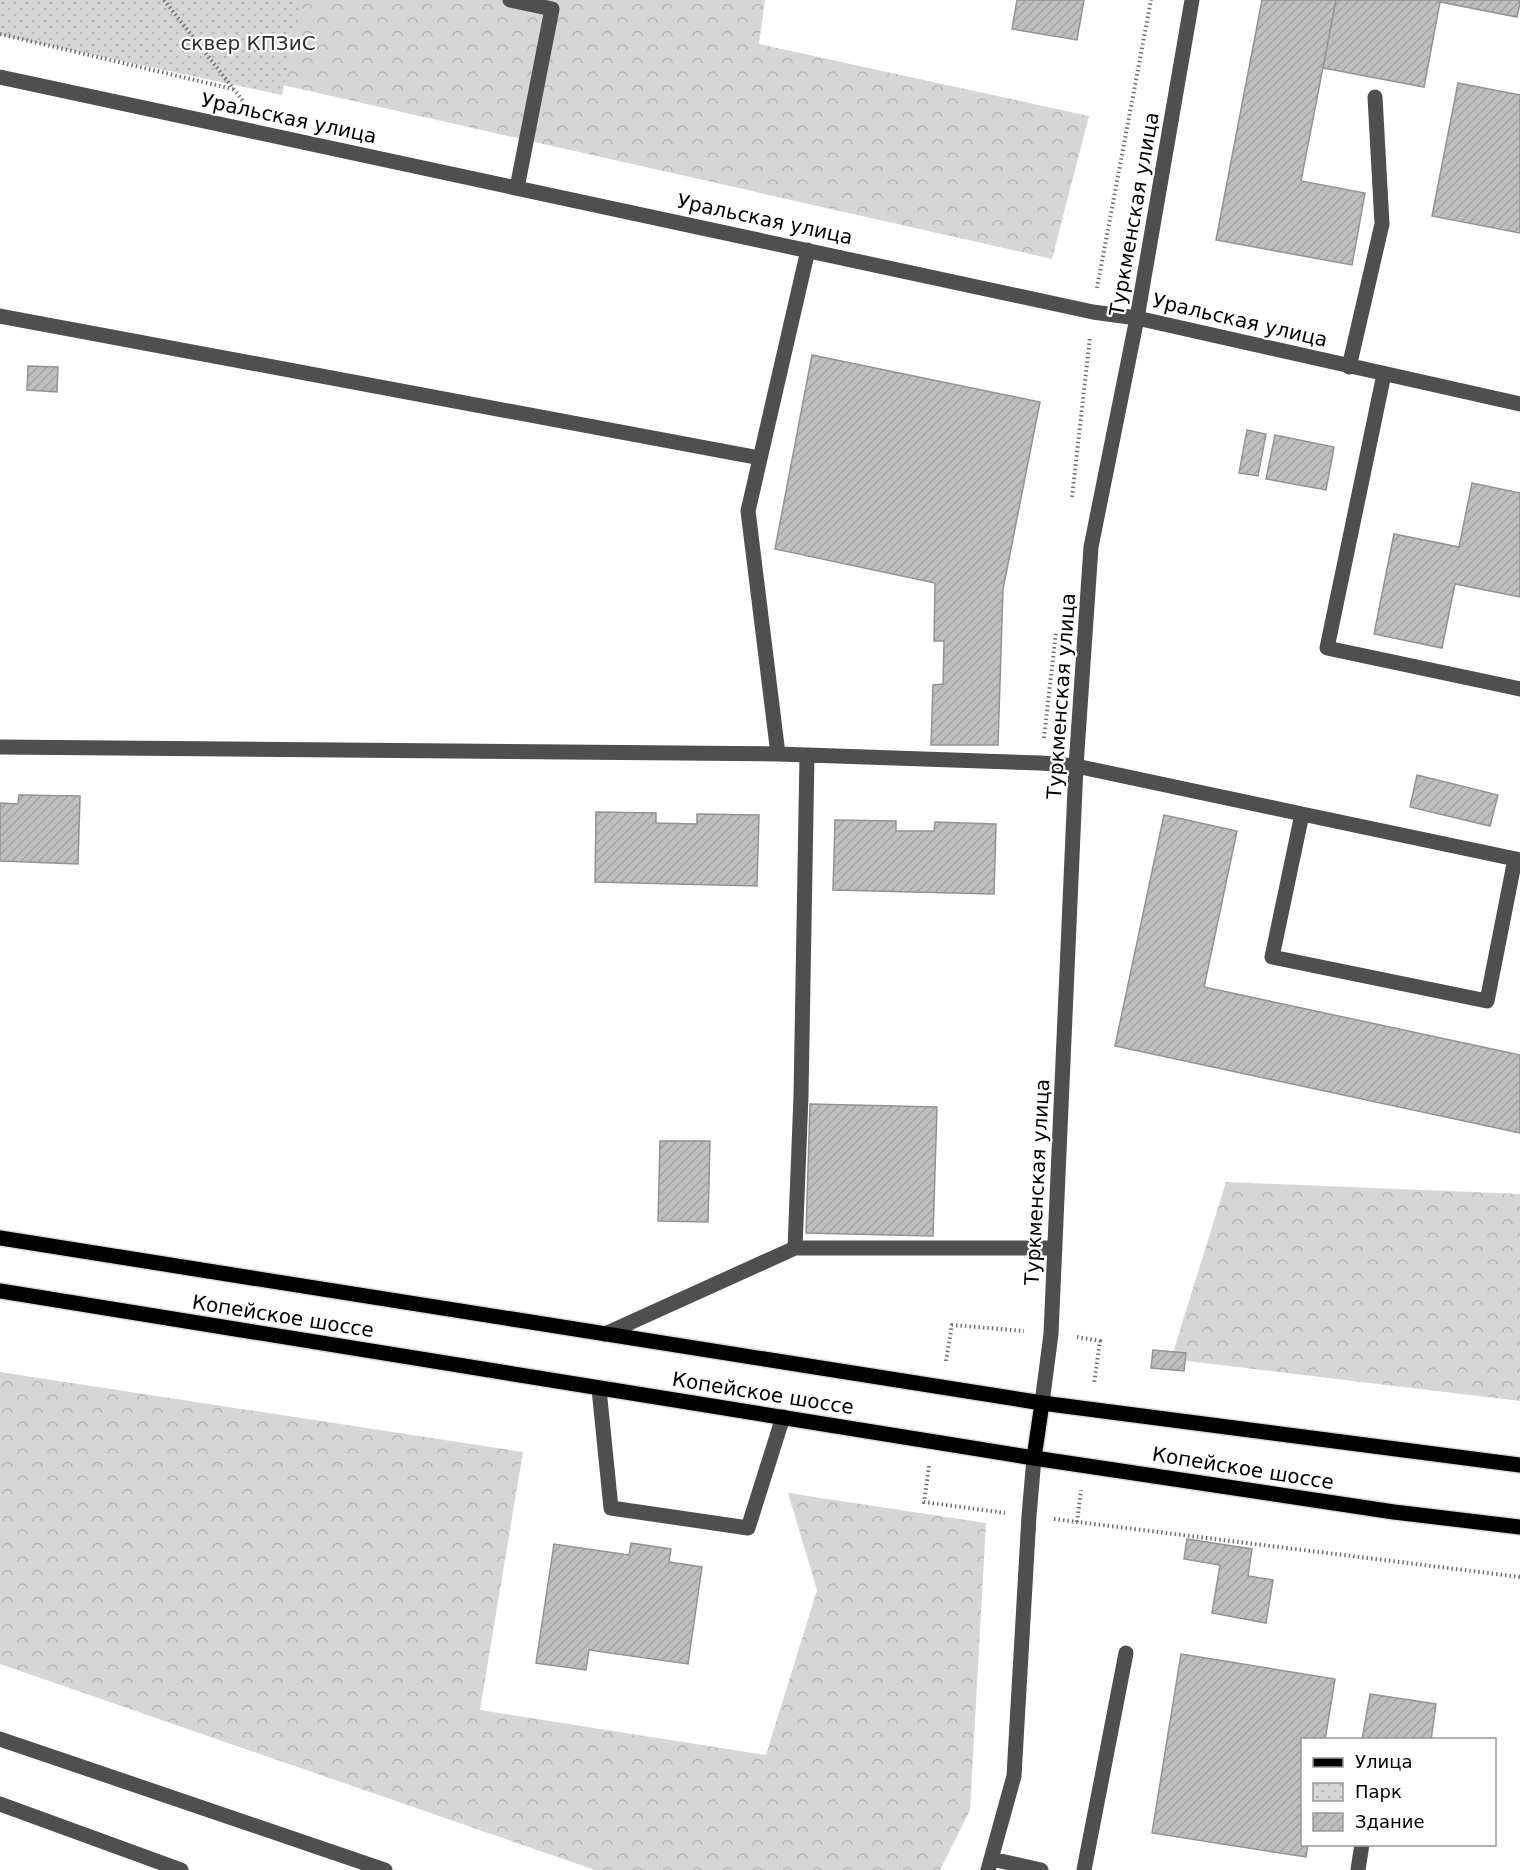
<svg xmlns="http://www.w3.org/2000/svg" width="1520" height="1870" viewBox="0 0 1520 1870" font-family="'DejaVu Sans',sans-serif">
	<defs>
		<pattern id="forest-crowns" width="20" height="18" patternUnits="userSpaceOnUse" patternTransform="scale(1.5)"><rect width="20" height="18" fill="#d6d6d6"/><path d="M2 6a3 3 0 1 1 6 0M12 15a3 3 0 1 1 6 0" fill="none" stroke="#b6b6b6"/></pattern>
		<pattern id="park-dots" width="8" height="8" patternUnits="userSpaceOnUse" patternTransform="scale(1.5)"><rect width="8" height="8" fill="#d6d6d6"/><path d="M2 2h.1M6 6h.1" fill="none" stroke="#b6b6b6" stroke-width="1.8" stroke-linecap="round"/></pattern>
		<pattern id="building-hatch" width="6" height="6" patternUnits="userSpaceOnUse" patternTransform="scale(1.5)"><rect width="6" height="6" fill="#bfbfbf"/><path d="M-1 1l2-2M0 6l6-6M5 7l2-2" fill="none" stroke="#a2a2a2"/></pattern>
	</defs>
	<rect width="100%" height="100%" fill="#fff"/>
	<path fill="url(#forest-crowns)" d="M0,0H765L759,44L1089,116L1052,259L0,21Z
		M1226,1182L1520,1194V1401L1171,1359Z
		M0,1372L523,1452L480,1710L766,1755L817,1590L788,1493L986,1523L970,1810L940,1870H595L0,1664Z"/>
	<path fill="url(#park-dots)" d="M0,0H302L282,95L0,35Z"/>
	<path fill="url(#building-hatch)" stroke="#939393" stroke-width="1.5" d="M1017,0H1084L1077,40L1012,29Z
		M1262,0H1336L1301,181L1365,193L1352,265L1216,240Z
		M1336,0H1520V3L1517,17L1440,2L1424,87L1323,68Z
		M1458,83L1520,95V233L1432,216Z
		M812,355L1040,402L1003,589L998,745H931L933,685L943,684L944,641H934L935,583L775,549Z
		M28,366L58,367L57,392L27,390Z
		M1247,430L1266,434L1258,476L1239,473Z
		M1275,435L1334,447L1326,490L1266,479Z
		M1472,483L1520,493V597L1455,584L1442,648L1374,634L1394,534L1459,547Z
		M1417,775L1498,795L1490,826L1410,807Z
		M19,795L80,796L78,864L0,861V803L18,804Z
		M596,812L656,813V823L697,824V814L759,815L757,886L595,882Z
		M1164,815L1237,831L1204,987L1520,1055V1133L1115,1046Z
		M835,820L896,821V831H934L935,822L996,824L994,894L833,890Z
		M810,1104L937,1107L933,1236L806,1233Z
		M660,1141H710L708,1222L658,1221Z
		M1153,1350L1186,1353L1184,1371L1151,1368Z
		M1187,1539L1252,1549L1248,1576L1273,1580L1266,1623L1212,1613L1220,1565L1184,1559Z
		M631,1543L671,1549L669,1562L702,1567L688,1664L589,1650L586,1670L536,1663L554,1544L629,1555Z
		M1181,1654L1335,1679L1325,1740H1302V1844H1308L1306,1857L1152,1833Z
		M1370,1694L1436,1704L1431,1740H1362Z"/>
	<g fill="none" stroke-linecap="round" stroke-linejoin="round">
		<g stroke="#dbdbdb" stroke-width="18">
			<path id="major" d="M0,1238L1042,1403L1520,1465
				M0,1291L1034,1458L1394,1512L1520,1527
				M1034,1458L1042,1403"/>
		</g>
		<path stroke="#717171" stroke-width="4" stroke-dasharray="1.5 3" stroke-linecap="butt" d="M164,0L243,101
			M0,34L233,89
			M1097,288L1151,0
			M1072,497L1090,337
			M1044,738L1056,632
			M1077,1337L1100,1341L1094,1384
			M946,1361L952,1325L1024,1331
			M929,1466L924,1502L1005,1513
			M1054,1519L1520,1577
			M1077,1522L1081,1490"/>
		<path stroke="#4f4f4f" stroke-width="15" d="M510,0L552,9L517,188
			M0,77L1093,312L1137,318L1520,404
			M0,316L760,458
			M1349,367L1382,224L1375,97
			M1384,374L1327,648L1520,689
			M0,747L778,754L1041,763L1076,766L1302,814
			M778,754L748,511L808,250
			M1515,859L1487,1001L1272,957L1302,814L1520,860
			M795,1248L801,1096L807,755
			M605,1334L795,1248H1055
			M599,1389L611,1508L748,1528L783,1417
			M1042,1403L1051,1334L1076,766L1091,547L1137,318L1192,0
			M0,1739L385,1870
			M0,1804L181,1870
			M992,1859L1041,1870
			M988,1870L1014,1776L1029,1516L1034,1458
			M1084,1870L1126,1653
			M1358,1870L1362,1844"/>
		<use href="#major" stroke="#000" stroke-width="15"/>
	</g>
	<g text-anchor="middle" stroke-width="4.5" stroke-linejoin="round" paint-order="stroke">
		<g font-size="20" fill="#2d2d2d" stroke="#fff">
			<text x="248" y="50">сквер КПЗиС</text>
		</g>
		<g font-size="20" fill="#000" stroke="#fff">
			<text transform="translate(289 118) rotate(12)" y="7">Уральская улица</text>
			<text transform="translate(1134 214) rotate(-80)" y="7">Туркменская улица</text>
			<text transform="translate(765 219) rotate(12)" y="7">Уральская улица</text>
			<text transform="translate(1240 320) rotate(13)" y="7">Уральская улица</text>
			<text transform="translate(1061 696) rotate(-86)" y="7">Туркменская улица</text>
			<text transform="translate(1037 1182) rotate(-87)" y="7">Туркменская улица</text>
			<text transform="translate(283 1316) rotate(9)" y="7">Копейское шоссе</text>
			<text transform="translate(763 1393) rotate(9)" y="7">Копейское шоссе</text>
			<text transform="translate(1243 1468) rotate(9)" y="7">Копейское шоссе</text>
		</g>
	</g>
	<rect x="1301" y="1738" width="195" height="108" fill="#ffffff" stroke="#999999" stroke-width="1.5"/>
	<rect x="1313" y="1758" width="30" height="9" fill="#000000" stroke="#999999" stroke-width="1.5"/>
	<text x="1355" y="1768" font-size="18" fill="#000000">Улица</text>
	<rect x="1313" y="1783" width="30" height="18" fill="url(#park-dots)" stroke="#999999" stroke-width="1.5"/>
	<text x="1355" y="1798" font-size="18" fill="#000000">Парк</text>
	<rect x="1313" y="1813" width="30" height="18" fill="url(#building-hatch)" stroke="#999999" stroke-width="1.5"/>
	<text x="1355" y="1828" font-size="18" fill="#000000">Здание</text>
</svg>
